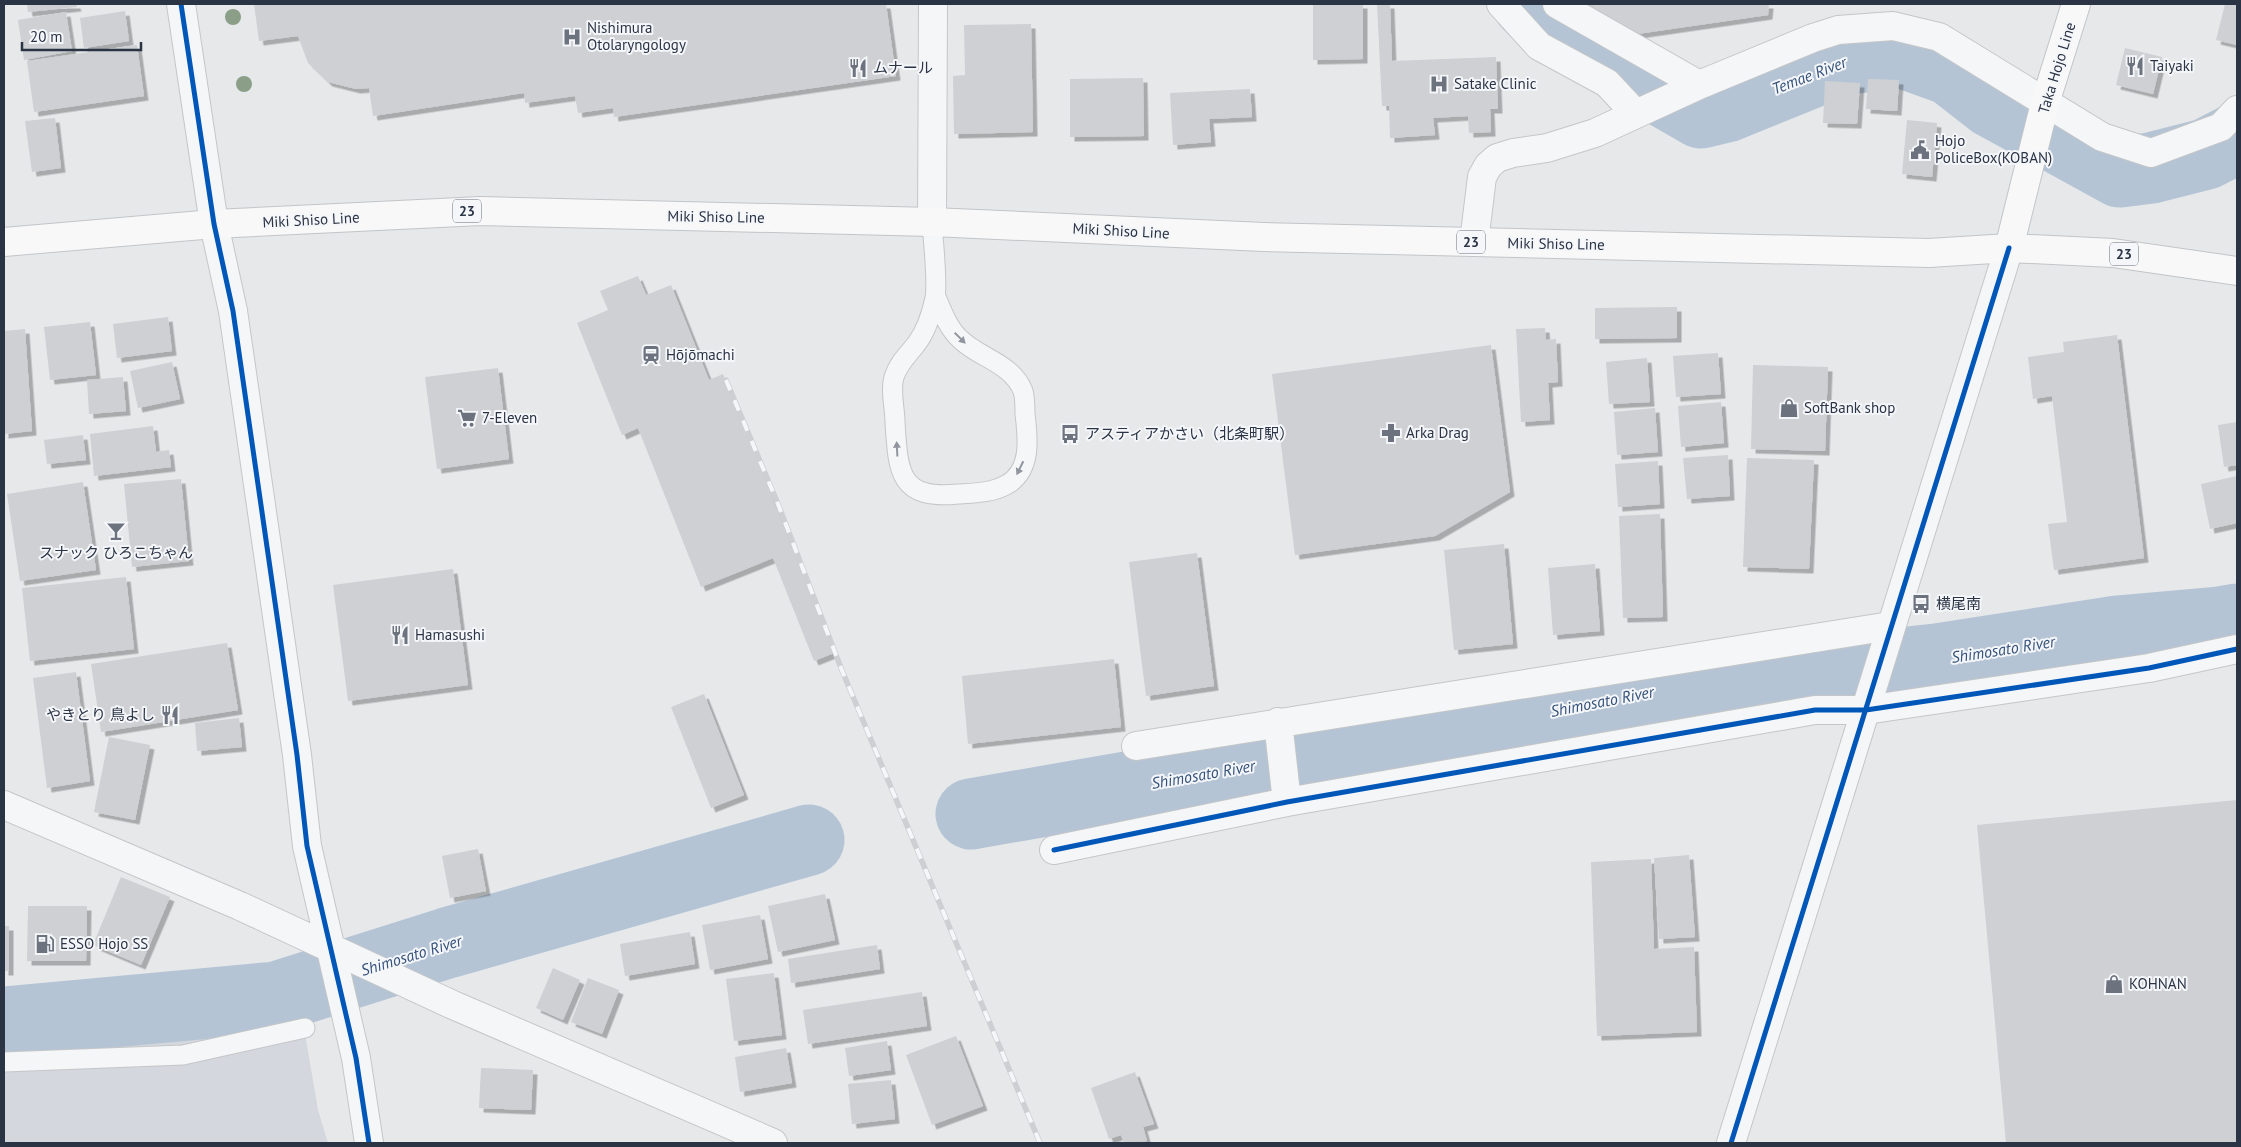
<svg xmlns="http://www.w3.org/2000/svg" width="2241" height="1147" viewBox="0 0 2241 1147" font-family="'PT Sans','Noto Sans JP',sans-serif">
	<defs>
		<filter id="shadow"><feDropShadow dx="4.5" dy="4.5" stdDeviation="0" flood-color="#0004"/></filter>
	</defs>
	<rect width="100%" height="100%" fill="#e6e8ea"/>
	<path fill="#d4d7dd" d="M301,1010L318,1110L328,1143H4V1038L90,1047L213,1038Z"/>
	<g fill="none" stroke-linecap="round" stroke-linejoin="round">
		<path stroke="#b4c4d5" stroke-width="71" d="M1528,4L1555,29L1701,113L1726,107L1842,60L1901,52L1951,70L1992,102L2120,172L2151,168L2206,154L2237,138
			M971,814L1460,729L1666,688L1936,659L2117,631L2219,622L2237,619
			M4,1022L276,997L447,943L809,840"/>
	</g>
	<path fill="#ced0d3" filter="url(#shadow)" d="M27,4H76L77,7L28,12Z
		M254,4H886L896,76L614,117L613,108L578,113L575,96L525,103L524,93L373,116L369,88L356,89L328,82L308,63L298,36L259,41Z
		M1313,4H1363V59L1313,60Z
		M1377,4H1390L1392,61L1496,57L1498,109H1490L1491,132L1469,133L1468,116L1433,118L1435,135L1390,138L1389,106H1382Z
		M1580,4H1769L1768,15L1637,34Z
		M2225,4H2237V45L2216,40Z
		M125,11L129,41L84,48L80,18Z
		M66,12L72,51L24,60L18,20Z
		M1031,24L1033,132L954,134L953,76L965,75L964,25Z
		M137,45L144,96L34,112L27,61Z
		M2125,48L2162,57L2153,94L2116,85Z
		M1143,78L1144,136L1070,137V79Z
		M1868,79L1899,80L1897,111L1866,109Z
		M1825,81L1860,83L1857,124L1823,123Z
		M1250,89L1252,117L1209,119L1211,142L1173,145L1170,93Z
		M55,118L61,168L32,172L25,121Z
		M1907,120L1937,123L1932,177L1902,174Z
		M638,276L646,295L671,285L709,380L723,374L834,653L814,661L773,558L701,587L638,428L622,435L577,323L608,310L600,291Z
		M1677,307V338L1595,339V308Z
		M168,317L172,351L117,358L113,324Z
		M90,322L96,375L50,380L44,327Z
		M1545,328L1546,340L1556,339L1558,382L1548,383L1550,420L1521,422L1516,329Z
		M25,329L32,431L4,434V331Z
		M2117,335L2144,558L2054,570L2048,524L2067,522L2052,396L2033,399L2028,357L2064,352L2063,342Z
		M1491,345L1510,492L1435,536L1295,555L1272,374Z
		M1718,353L1721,394L1676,397L1673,356Z
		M1647,358L1650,402L1609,404L1606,362Z
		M172,362L180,399L138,408L130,371Z
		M1753,365L1828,367L1825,451L1751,449Z
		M498,368L509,459L437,469L425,377Z
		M123,377L126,411L89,414L87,380Z
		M1721,402L1724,443L1681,447L1678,406Z
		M1655,408L1658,452L1617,455L1614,412Z
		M2237,422V465L2224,467L2218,425Z
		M153,426L156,452L169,450L171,467L94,476L90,434Z
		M83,435L86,460L47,464L44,440Z
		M1728,455L1730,496L1687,499L1683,458Z
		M1747,458L1814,460L1809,569L1743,567Z
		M1658,461L1660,504L1618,507L1615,464Z
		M2237,476V523L2210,529L2201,484Z
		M181,479L189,561L132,567L124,484Z
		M83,482L96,570L20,581L7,494Z
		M1660,514L1663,617L1623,618L1619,516Z
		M1504,544L1513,644L1454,650L1444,550Z
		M1197,553L1214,686L1146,696L1129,562Z
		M1595,564L1600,631L1553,635L1548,568Z
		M453,569L468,685L348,701L333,585Z
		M126,577L134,649L30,661L22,588Z
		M227,643L238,710L101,732L91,664Z
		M1114,659L1121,727L968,744L962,676Z
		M76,672L90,781L47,788L33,678Z
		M704,694L744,795L711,808L671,707Z
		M239,718L242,747L197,751L195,723Z
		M109,737L150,745L135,820L94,812Z
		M2237,800V1143H2006L1977,825Z
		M478,849L486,891L450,898L442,856Z
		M1689,855L1695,937L1659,939L1654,858Z
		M1651,859L1654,949L1694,947L1697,1032L1597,1036L1591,862Z
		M121,877L170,897L141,965L93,945Z
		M825,894L835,940L778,952L768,906Z
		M28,906H87L86,961H27Z
		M760,915L768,959L710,970L702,925Z
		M4,926H9V971H4Z
		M690,932L695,964L625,976L620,944Z
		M877,945L880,969L791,983L788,959Z
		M553,968L580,980L563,1020L536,1008Z
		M774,973L782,1035L734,1041L726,979Z
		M588,978L619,990L602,1034L571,1022Z
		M922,992L927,1026L808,1044L803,1010Z
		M956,1036L983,1106L932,1125L906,1055Z
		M887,1041L891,1070L849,1076L845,1048Z
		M786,1048L792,1083L740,1092L735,1057Z
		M481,1068L533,1070L531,1110L479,1108Z
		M1135,1072L1154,1124L1143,1127L1147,1141L1124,1143L1121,1135L1109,1139L1091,1088Z
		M891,1080L895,1119L852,1124L848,1084Z"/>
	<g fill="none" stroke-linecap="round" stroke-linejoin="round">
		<g stroke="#c4c6c8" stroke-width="21">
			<path id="service" d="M932,222C933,241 938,281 935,298C932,312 926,331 917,343C908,355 899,362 894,377C890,390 895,409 895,422C898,472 899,500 958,494C975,493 991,493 1006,485C1032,471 1028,438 1025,414C1025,407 1025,397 1023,391C1012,363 979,358 960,339C948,328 942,311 936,297
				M4,1062L183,1055L305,1028"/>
		</g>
		<g stroke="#c4c6c8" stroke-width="30">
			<path id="minor" d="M1501,4L1539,46L1607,83L1636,114
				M1557,4L1699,85
				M1474,242L1482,177L1488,166L1497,158L1513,153L1547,148L1595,133L1699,85L1813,38L1838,30L1893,26L1939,37L2102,137L2151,153L2221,127L2237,110
				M1278,722L1287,802
				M1136,746L1890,626
				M1054,850L1287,802L1815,710H1866L2149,668L2237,649"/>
		</g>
		<g stroke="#c4c6c8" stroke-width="30">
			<path id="tertiary" d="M181,4L214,224L233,311L297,755L307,846L356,1058L369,1143
				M932,222L933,4
				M4,805L240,906L453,1005L773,1143
				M1731,1143L2009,248"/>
		</g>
		<g stroke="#c2c5c8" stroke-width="30">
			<path id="primary" d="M4,242L214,224L481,211L932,222L1264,237L1474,242L1929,253L2009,248L2113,253L2237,271
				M2009,248L2045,103L2076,4"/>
		</g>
		<use href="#service" stroke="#f5f6f7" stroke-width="19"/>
		<use href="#minor" stroke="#f5f6f7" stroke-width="28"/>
		<use href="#tertiary" stroke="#f5f6f7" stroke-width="28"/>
		<use href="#primary" stroke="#f8f8f8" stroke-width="28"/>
		<g stroke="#cecfd2" stroke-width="5.5">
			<path id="rail" d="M726,380L778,504L841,668L1040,1143"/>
		</g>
		<use href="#rail" stroke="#f4f6f9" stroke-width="4" stroke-dasharray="11" stroke-linecap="butt"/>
		<g stroke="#f4f6f9" stroke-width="8">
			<path id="cycleway" d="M181,4L214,224L233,311L297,755L307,846L356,1058L369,1143
				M1054,850L1287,802L1815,710H1866L2149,668L2237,649
				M1731,1143L2009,248"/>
		</g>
		<use href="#cycleway" stroke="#0057b8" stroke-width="5"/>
	</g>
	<g fill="#8a9e88">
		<circle cx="233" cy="17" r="8"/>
		<circle cx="244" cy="84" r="8"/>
	</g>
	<defs><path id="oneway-solid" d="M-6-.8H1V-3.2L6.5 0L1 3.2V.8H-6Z" transform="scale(1.25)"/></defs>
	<g fill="#90959e">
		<use href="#oneway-solid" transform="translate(960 338) rotate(45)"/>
		<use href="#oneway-solid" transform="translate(897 449) rotate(-93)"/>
		<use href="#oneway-solid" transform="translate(1020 468) rotate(116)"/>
	</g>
	<defs>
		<g id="hospital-bare" transform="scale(1.5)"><path d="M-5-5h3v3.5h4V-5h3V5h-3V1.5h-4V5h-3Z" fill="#6c737f" stroke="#f4f6f9" stroke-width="2.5" paint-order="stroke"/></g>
		<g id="restaurant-bare" transform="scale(1.5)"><path d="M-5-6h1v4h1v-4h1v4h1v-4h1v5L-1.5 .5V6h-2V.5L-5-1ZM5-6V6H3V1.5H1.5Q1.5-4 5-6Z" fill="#6c737f" stroke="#f4f6f9" stroke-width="2.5" paint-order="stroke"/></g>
		<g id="civic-bare" transform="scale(1.5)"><path d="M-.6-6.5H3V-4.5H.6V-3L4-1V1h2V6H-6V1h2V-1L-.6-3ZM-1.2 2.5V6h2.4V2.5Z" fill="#6c737f" stroke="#f4f6f9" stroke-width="2.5" paint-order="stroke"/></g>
		<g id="station-bare" transform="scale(1.5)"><path d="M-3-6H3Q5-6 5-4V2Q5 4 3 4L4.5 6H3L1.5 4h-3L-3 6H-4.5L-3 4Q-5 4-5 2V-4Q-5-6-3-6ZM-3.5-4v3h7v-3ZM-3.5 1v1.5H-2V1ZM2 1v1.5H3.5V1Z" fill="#6c737f" stroke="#f4f6f9" stroke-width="2.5" paint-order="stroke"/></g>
		<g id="shop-bare" transform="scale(1.5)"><path d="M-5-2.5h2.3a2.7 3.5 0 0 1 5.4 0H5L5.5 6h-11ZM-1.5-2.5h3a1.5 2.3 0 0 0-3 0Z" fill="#6c737f" stroke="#f4f6f9" stroke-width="2.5" paint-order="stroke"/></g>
		<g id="supermarket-bare" transform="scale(1.5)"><path d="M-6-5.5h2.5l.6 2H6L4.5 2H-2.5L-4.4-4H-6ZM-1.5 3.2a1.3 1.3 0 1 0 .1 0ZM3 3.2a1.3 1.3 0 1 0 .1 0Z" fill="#6c737f" stroke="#f4f6f9" stroke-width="2.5" paint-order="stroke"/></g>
		<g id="pharmacy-bare" transform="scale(1.5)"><path d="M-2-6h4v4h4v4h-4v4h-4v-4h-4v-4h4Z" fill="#6c737f" stroke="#f4f6f9" stroke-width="2.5" paint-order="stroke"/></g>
		<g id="bus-bare" transform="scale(1.5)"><path d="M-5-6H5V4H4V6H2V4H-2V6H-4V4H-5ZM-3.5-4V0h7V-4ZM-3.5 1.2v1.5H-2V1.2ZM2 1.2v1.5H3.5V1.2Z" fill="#6c737f" stroke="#f4f6f9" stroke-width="2.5" paint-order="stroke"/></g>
		<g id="bar-bare" transform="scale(1.5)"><path d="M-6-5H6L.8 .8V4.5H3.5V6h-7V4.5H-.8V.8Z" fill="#6c737f" stroke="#f4f6f9" stroke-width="2.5" paint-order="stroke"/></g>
		<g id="fuel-bare" transform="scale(1.5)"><path d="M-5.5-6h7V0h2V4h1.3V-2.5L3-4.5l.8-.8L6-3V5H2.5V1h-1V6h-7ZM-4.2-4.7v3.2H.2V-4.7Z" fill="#6c737f" stroke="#f4f6f9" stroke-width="2.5" paint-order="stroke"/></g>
	</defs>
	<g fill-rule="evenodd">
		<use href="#hospital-bare" x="572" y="37"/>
		<use href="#restaurant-bare" x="2135" y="66"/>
		<use href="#restaurant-bare" x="858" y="68"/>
		<use href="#hospital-bare" x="1439" y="84"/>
		<use href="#civic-bare" x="1920" y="150"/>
		<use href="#station-bare" x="651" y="355"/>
		<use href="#shop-bare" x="1789" y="408"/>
		<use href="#supermarket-bare" x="467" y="418"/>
		<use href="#pharmacy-bare" x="1391" y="433"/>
		<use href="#bus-bare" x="1070" y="434"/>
		<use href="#bar-bare" x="116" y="531"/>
		<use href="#bus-bare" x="1921" y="604"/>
		<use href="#restaurant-bare" x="400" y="635"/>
		<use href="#restaurant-bare" x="170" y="715"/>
		<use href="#fuel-bare" x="45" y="944"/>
		<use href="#shop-bare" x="2114" y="984"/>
	</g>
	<g text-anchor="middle" stroke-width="4" stroke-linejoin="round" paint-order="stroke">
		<g fill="#f4f6f9" stroke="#676e7b" stroke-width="1">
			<rect x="453" y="199.5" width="28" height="23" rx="4"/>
			<rect x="1457" y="230.5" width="28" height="23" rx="4"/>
			<rect x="2110" y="242.5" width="28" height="23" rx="4"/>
		</g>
		<g font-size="14" font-weight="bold" fill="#2b3445">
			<text x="467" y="216">23</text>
			<text x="1471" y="247">23</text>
			<text x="2124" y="259">23</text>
		</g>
		<g font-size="15" fill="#2b3445" stroke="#f4f6f9" text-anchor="start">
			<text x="587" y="33">Nishimura<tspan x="587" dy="17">Otolaryngology</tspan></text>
			<text x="2150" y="71">Taiyaki</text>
			<text x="873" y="73">ムナール</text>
			<text x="1454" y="89">Satake Clinic</text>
			<text x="1935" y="146">Hojo<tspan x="1935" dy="17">PoliceBox(KOBAN)</tspan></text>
			<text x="666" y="360">Hōjōmachi</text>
			<text x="1804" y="413">SoftBank shop</text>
			<text x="482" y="423">7-Eleven</text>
			<text x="1406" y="438">Arka Drag</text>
			<text x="1085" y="439">アスティアかさい（北条町駅）</text>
			<text x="116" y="558" text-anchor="middle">スナック ひろこちゃん</text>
			<text x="1936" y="609">横尾南</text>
			<text x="415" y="640">Hamasushi</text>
			<text x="155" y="720" text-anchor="end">やきとり 鳥よし</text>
			<text x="60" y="949">ESSO Hojo SS</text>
			<text x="2129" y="989">KOHNAN</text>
		</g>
		<g font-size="15" fill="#2b3445" stroke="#f4f6f9">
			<text transform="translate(2057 68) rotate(-73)" y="5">Taka Hojo Line</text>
			<text transform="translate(716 217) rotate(1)" y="5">Miki Shiso Line</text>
			<text transform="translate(311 220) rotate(-3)" y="5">Miki Shiso Line</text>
			<text transform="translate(1121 231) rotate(3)" y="5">Miki Shiso Line</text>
			<text transform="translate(1556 244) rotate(1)" y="5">Miki Shiso Line</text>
		</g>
		<g font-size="16" font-style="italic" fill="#34527a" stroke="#f4f6f9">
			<text transform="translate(1809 75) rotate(-21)" y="6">Temae River</text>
			<text transform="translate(2003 649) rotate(-9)" y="6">Shimosato River</text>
			<text transform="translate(1602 701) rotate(-11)" y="6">Shimosato River</text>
			<text transform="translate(1203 774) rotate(-10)" y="6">Shimosato River</text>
			<text transform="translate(411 955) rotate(-17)" y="6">Shimosato River</text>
		</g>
	</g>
	<rect width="2241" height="1147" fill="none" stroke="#2b3445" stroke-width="10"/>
	<path d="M22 42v8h119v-8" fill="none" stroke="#2b3445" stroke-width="2.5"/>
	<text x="30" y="42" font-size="15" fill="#2b3445" stroke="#f4f6f9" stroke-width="4" paint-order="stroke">20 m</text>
</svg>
